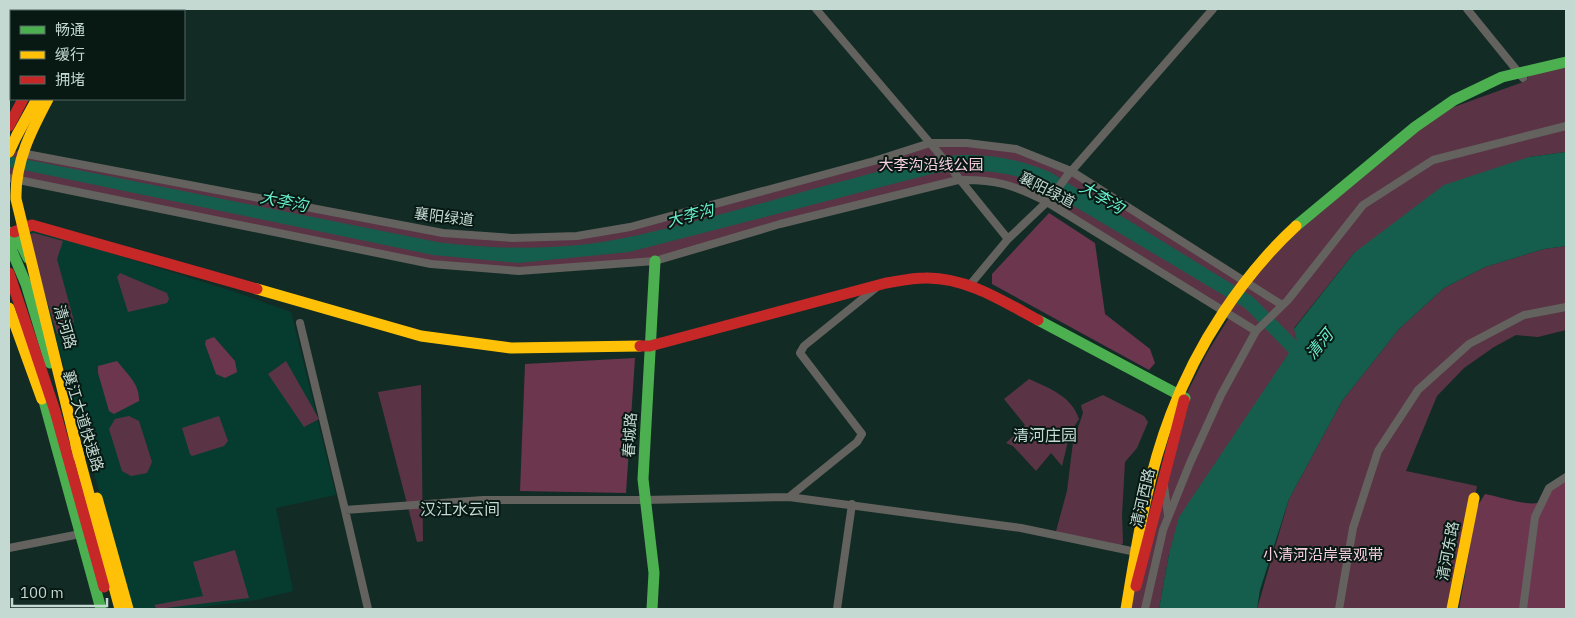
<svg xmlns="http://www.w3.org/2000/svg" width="1575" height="618" viewBox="0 0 1575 618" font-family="'IBM Plex Sans','Noto Sans SC',sans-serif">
	<rect width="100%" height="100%" fill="#132b25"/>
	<path fill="#063c30" d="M33,229L226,289L291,312L336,495L276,508L293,591L256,600L186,609H132L26,231Z"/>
	<path fill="#5a3445" d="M1566,66V152L1529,157L1354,253L1294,328L1298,342L1169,554L1159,609H1130L1187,393L1207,353L1230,316L1017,187L958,180L655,261L519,271L430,264L9,176V150L443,233L577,236L630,227L930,143L1016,149L1071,171L1251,281L1308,218L1437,113L1526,81L1530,73Z
		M34,233L63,241L57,259L74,321L70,330L57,334L27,235Z
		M1566,246V330L1538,337L1516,335L1494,347L1464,368L1437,396L1406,471L1477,486L1452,609H1257L1289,499L1342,401L1399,329L1444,288L1485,267L1544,249Z
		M120,273L167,293L169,299L167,303L128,312L117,277Z
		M286,361L319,419L304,427L268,374Z
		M1029,379C1051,389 1071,396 1079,419L1070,433L1062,466L1051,453L1036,471L1013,446L1006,443L1025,425L1004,399Z
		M421,385L423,541L417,542L378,392Z
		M1103,395L1144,416L1148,422L1137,448L1125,462L1122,515L1123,543L1118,549L1055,535L1067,491L1073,442L1083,413L1081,405Z
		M129,416L139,421L152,462L147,473L131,476L122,471L109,429L115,419Z
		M219,416L228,441L224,446L192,456L190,454L182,428Z
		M235,550L249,598L157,609L154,605L203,596L193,562Z"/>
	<path fill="#6c364f" d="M1049,213L1095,243L1105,314L1150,349L1155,363L1149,370L992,284V274Z
		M214,337L235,361L237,372L225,378L216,374L205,344L206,340Z
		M635,358L626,493L520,491L525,364Z
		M117,361C127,374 140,384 139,401L114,414L109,411L98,373V366Z
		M1566,477V609H1459L1477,507L1485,494C1502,497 1527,507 1542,502L1549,488Z"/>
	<path fill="#155e4d" d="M1566,152V246L1544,249L1485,267L1444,288L1399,329L1342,401L1289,499L1260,590L1257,609H1159L1169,554L1179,517L1289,353L1245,308L1032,181C1001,170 968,168 935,173L629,252L518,263L433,255L9,167V156L437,242C504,251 573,250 639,235C710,219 781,197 851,179C887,169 924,156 962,155C992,154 1022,160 1050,172L1253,297L1297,341L1294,329L1354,253L1444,185L1529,157Z"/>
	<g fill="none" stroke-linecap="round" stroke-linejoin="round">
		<path stroke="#63625e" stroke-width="8" d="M816,9L936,150L1008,239L1050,199L1067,176L1213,9
			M1467,9L1523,78
			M21,153L443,233L513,238L577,236L630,227L874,161L930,143H967L1016,149L1071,171L1282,305
			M9,178L431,264L519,271L655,261L780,224L958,180C995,179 1014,185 1047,202L1256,331
			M969,286L1008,239
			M300,323L345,510
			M1164,486L1168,515
			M789,497L857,442L862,434L800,353L804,346L877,287
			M9,548L80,534
			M368,609L345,510L483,500H644L789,497L1021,528L1136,552
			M837,609L852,504
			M1145,609L1163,530L1190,463L1221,395L1256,331L1288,300L1363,205L1433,160L1566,126
			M1339,609L1353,528L1378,451L1418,390L1469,344L1524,315L1566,307
			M1523,609L1535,517L1549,488L1566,477"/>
		<path stroke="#4caf50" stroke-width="11" d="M1296,226L1415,127L1454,100L1502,77L1566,62
			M9,232L22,246L28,258
			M9,244L26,284L50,363
			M1038,320L1185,398
			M41,390L101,609
			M652,609L654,573L643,479L655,261"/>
		<path stroke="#ffc107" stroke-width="11" d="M70,11L72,9
			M91,11L92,9
			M17,135L37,99
			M257,289L421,336L511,348L640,346
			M9,308L42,399
			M76,446L120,609
			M97,498L128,609
			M1126,609C1137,543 1147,476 1171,414C1197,345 1242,276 1296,226
			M1452,609L1474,498"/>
		<path stroke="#c62828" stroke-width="11" d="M9,126L23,99
			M14,232L32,225L257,289
			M9,273L55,411L104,587
			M640,346H650L886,283C899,281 912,278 925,278C966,277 1003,301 1038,320
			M1136,586L1184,400"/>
		<path stroke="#ffc107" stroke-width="11" d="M48,99C31,131 15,162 16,199L79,457
			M9,152L17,135"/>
	</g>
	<g text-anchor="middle" stroke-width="4" stroke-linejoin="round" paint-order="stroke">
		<g font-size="15" fill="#f9cfdf" stroke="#081914">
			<text x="931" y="170">大李沟沿线公园</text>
			<text x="1323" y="560">小清河沿岸景观带</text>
		</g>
		<g font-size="15" fill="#c4d9d2" stroke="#081914">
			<text transform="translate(1047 190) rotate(27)" y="5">襄阳绿道</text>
			<text transform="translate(444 217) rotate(7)" y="5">襄阳绿道</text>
			<text transform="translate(65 327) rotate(74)" y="5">清河路</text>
			<text transform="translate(83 421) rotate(73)" y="5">襄江大道快速路</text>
			<text transform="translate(630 435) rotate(-87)" y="5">春城路</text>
			<text transform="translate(1143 498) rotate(-77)" y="5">清河西路</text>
			<text transform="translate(1448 551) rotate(-79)" y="5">清河东路</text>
		</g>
		<g font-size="16" font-style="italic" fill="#68eecb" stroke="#081914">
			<text transform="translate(1102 197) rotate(30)" y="6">大李沟</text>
			<text transform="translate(284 201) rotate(11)" y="6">大李沟</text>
			<text transform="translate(690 215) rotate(-15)" y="6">大李沟</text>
			<text transform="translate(1319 344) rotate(-51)" y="6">清河</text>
		</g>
		<g font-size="16" fill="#c4d9d2" stroke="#081914">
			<text x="1045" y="441">清河庄园</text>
			<text x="460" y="515">汉江水云间</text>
		</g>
	</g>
	<rect width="1575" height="618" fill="none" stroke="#c4d9d2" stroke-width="20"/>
	<rect x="10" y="10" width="175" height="90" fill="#081914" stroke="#536660"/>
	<rect x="20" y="26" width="25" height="8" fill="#4caf50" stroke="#536660"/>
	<text x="55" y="35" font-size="15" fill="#c4d9d2">畅通</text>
	<rect x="20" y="51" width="25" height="8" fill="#ffc107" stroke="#536660"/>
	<text x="55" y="60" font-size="15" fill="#c4d9d2">缓行</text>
	<rect x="20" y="76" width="25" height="8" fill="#c62828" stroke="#536660"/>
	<text x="55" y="85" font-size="15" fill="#c4d9d2">拥堵</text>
	<path d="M12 598v8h95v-8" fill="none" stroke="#c4d9d2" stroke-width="2.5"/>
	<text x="20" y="598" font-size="15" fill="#c4d9d2" stroke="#081914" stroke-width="4" paint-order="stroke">100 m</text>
</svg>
